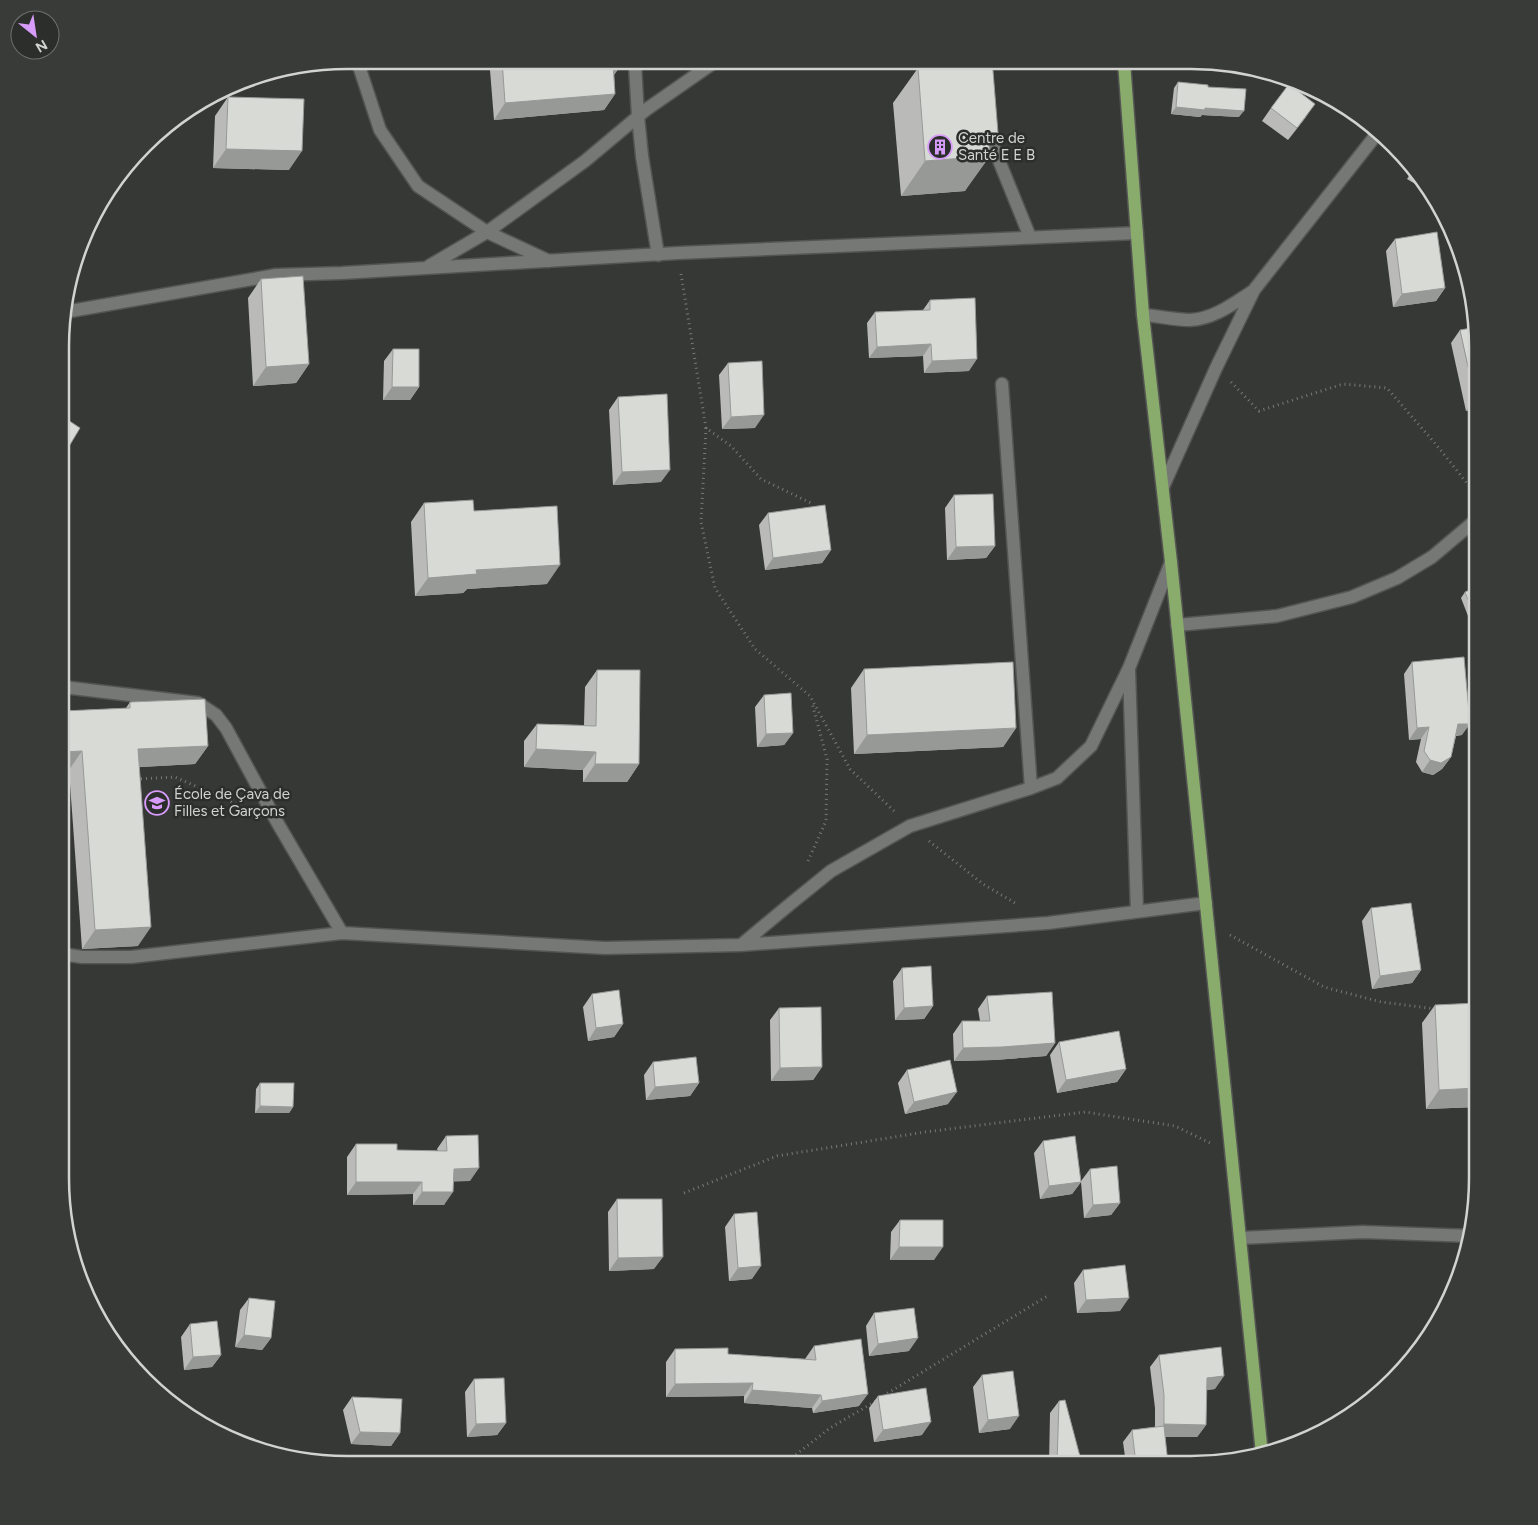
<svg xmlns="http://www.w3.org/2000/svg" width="1538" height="1525" viewBox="0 0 1538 1525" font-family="Figtree,sans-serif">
	<rect width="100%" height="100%" fill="#363835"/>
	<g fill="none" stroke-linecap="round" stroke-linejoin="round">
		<g stroke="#545553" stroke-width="15">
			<path id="minor" d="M357,60L380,130L418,186L487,232L549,261
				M638,61L635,65L638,116L642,156L658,255
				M985,126L1030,237
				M429,266L487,232L585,161L647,109L716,61
				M65,312L276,275L342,273L678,253L1137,233
				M1143,315C1159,316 1175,320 1190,320C1214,319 1234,303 1253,291
				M1002,384L1031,788
				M1163,487L1216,368L1254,290L1376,135
				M1177,625L1277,616L1352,597L1397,578L1432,557L1477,519
				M1129,670L1137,911
				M63,687L198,703L216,715L226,728L277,822L342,933
				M741,945L789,905L831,871L910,826L1031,788L1057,778L1091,746L1129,668L1171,562
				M62,954L82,957H131L342,933L605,948L741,945L1048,923L1206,903
				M1240,1238L1363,1232L1471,1236"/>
		</g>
		<g stroke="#545553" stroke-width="15">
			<path id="major" d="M1124,62L1143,315L1171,562L1262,1454"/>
		</g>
		<path stroke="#787977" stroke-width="3" stroke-dasharray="1 4" stroke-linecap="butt" d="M681,274L706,428L731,446L761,479L813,504
			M1231,382L1259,411L1343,384L1387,388L1439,448L1477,496
			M706,428L701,522L715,588L755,649L810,696L850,769L894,811
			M136,779L175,777L243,807
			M63,782L72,781
			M929,841L983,884L1015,903
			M808,861L826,821L827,759L812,703
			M1230,935L1324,987L1381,1002L1436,1009
			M684,1193L777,1156L925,1132L1085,1112L1175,1126L1210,1143
			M883,1396L1049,1295
			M784,1464L830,1428L876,1401"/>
		<use href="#minor" stroke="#767875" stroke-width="12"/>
		<use href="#major" stroke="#89ab6b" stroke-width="12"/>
	</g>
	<path fill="#babbb8" d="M497,60L623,61V62L614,75L615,94L604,110L494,120L490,70Z
		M918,68L989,145L965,191L901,196L893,103Z
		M1178,82L1208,87L1239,117L1202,115L1200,117L1171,114L1174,88Z
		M228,97L289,170L213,168L215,116Z
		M1271,108L1306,117L1288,140L1262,121Z
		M1414,168L1419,172L1428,189L1427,191L1407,179Z
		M1395,239L1445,288L1436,301L1393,307L1386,251Z
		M261,279L309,364L296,383L253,386L248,298Z
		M930,300L969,371L924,373L923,356L869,358L867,323L875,312L923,310Z
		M1460,330L1477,409L1466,411L1451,343Z
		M393,349L419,387L410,400H383L384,361Z
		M728,363L755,428L722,429L719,375Z
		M618,397L661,482L613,485L609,410Z
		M954,495L995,546L986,558L947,560L945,508Z
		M424,503L547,584L467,589L463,593L415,596L411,522Z
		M768,513L831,550L822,563L765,570L759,525Z
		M1465,592L1477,618L1470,621L1461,598Z
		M1412,662L1462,735L1456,736L1451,757L1442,769L1433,775L1422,772L1416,762L1421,739L1409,740L1404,674Z
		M864,669L1016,728L1003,747L854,754L851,688Z
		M597,670L639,764L627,782H583V770L524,767V741L537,724L584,725L585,687Z
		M764,695L793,733L784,745L757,747L755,707Z
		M130,702L208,746L195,764L139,767L138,946L82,949L69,770L63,711L126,708Z
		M1371,908L1421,970L1412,983L1372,989L1362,921Z
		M902,968L933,1006L924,1019L895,1020L893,981Z
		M592,994L623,1024L614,1037L588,1041L583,1007Z
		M987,996L1055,1043L1046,1056L994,1060L954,1061L953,1034L962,1021H980L978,1009Z
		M1435,1005L1477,1107L1426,1109L1422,1023Z
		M779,1008L822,1067L813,1080L771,1081L770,1020Z
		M1059,1042L1126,1069L1117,1082L1057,1093L1050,1055Z
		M653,1062L699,1083L690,1096L646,1100L644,1075Z
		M907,1070L948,1104L905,1114L898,1083Z
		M260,1083L293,1107L289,1113H255L256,1089Z
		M446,1136L470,1181H453L444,1205H413V1194L347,1195V1157L356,1144L397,1150L438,1151L437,1149Z
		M1043,1141L1081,1181L1090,1169L1120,1203L1111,1215L1084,1218L1081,1182L1072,1194L1040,1199L1034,1153Z
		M617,1199L654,1269L609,1271L608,1212Z
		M734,1214L752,1279L729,1281L725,1227Z
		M900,1220L934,1260H890L891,1232Z
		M1083,1270L1120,1311L1077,1313L1074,1283Z
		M249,1298L271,1338L262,1350L235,1347L240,1310Z
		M874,1313L909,1351L869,1356L866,1326Z
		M190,1324L221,1355L212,1367L184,1370L181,1337Z
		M814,1346L859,1406L813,1413L812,1408L744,1403V1396L666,1397V1362L675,1349L728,1354L805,1359Z
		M1159,1355L1215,1389L1206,1390V1425L1197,1437H1165L1168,1464H1126L1123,1442L1132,1430L1155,1427V1408L1150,1367Z
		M982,1375L1010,1429L979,1433L973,1387Z
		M474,1379L506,1423L497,1435L467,1437L465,1392Z
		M878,1396L922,1435L874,1442L869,1408Z
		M352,1397L400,1433L391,1446L351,1444L343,1410Z
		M1059,1401L1082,1464H1049L1050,1413Z"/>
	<path fill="#979996" d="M623,62L611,79L613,63Z
		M615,94L604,110L494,120L505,103Z
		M1315,104L1306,117L1288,140Z
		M1176,107L1205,108L1244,111L1239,117L1202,115L1200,117L1171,114Z
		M998,133L981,157L990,156L965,191L901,196L925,161L988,134Z
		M226,149L302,151L289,170L213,168Z
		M1445,288L1436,301L1393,307L1402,294Z
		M931,344L923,356L869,358L877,347Z
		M977,359L969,371L924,373L932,361Z
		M309,364L296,383L253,386L266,367Z
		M392,387H419L410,400H383Z
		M1475,398H1477V409L1466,411Z
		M764,415L755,428L722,429L731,417Z
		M670,470L661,482L613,485L622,472Z
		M995,546L986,558L947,560L956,547Z
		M831,550L822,563L765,570L773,558Z
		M560,565L547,584L467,589L463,593L415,596L428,578L476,570Z
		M1477,614V618L1470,621L1474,615Z
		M1458,724H1470L1462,735L1450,736Z
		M1429,727L1421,739L1409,740L1417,728Z
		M1016,728L1003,747L854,754L867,735Z
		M793,733L784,745L757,747L766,734Z
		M208,746L195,764L125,768L138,749Z
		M536,749L596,752L583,770L524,767Z
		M82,751L69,770H63V752Z
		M1451,757L1442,769L1433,775L1422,772L1430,760Z
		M595,764H639L627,782H583Z
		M151,927L138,946L82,949L95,930Z
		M1421,970L1412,983L1372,989L1380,976Z
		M933,1006L924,1019L895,1020L904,1008Z
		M623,1024L614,1037L588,1041L596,1028Z
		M1055,1043L1046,1056L994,1060L954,1061L963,1048Z
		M822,1067L813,1080L771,1081L780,1068Z
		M1126,1069L1117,1082L1057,1093L1066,1080Z
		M699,1083L690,1096L646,1100L655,1087Z
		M1477,1088V1107L1426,1109L1439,1090Z
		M957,1092L948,1104L905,1114L914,1102Z
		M260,1106L293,1107L289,1113H255Z
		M479,1168L470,1181L445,1182L454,1169Z
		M356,1182H422L413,1194L347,1195Z
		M1081,1182L1072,1194L1040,1199L1049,1186Z
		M422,1192H453L444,1205H413Z
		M1120,1203L1111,1215L1084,1218L1093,1205Z
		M899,1247H943L934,1260H890Z
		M663,1257L654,1269L609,1271L618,1258Z
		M761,1266L752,1279L729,1281L738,1268Z
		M1129,1298L1120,1311L1077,1313L1086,1300Z
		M244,1335L271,1338L262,1350L235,1347Z
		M918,1338L909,1351L869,1356L878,1344Z
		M221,1355L212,1367L184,1370L193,1357Z
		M1224,1376L1215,1389L1198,1391L1207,1378Z
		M753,1383L744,1396L666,1397L675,1384Z
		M752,1390L821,1395L812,1408L744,1403Z
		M868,1394L859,1406L813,1413L822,1401Z
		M1019,1416L1010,1429L979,1433L988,1420Z
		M931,1422L922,1435L874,1442L883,1430Z
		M506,1423L497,1435L467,1437L476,1424Z
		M1164,1424L1206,1425L1197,1437H1155Z
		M360,1432L400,1433L391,1446L351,1444Z"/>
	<path fill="#d8dad6" stroke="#979996" d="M502,60L623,61V62L613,63L615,94L505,103Z
		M991,62L993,71L998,133L988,134L990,156L925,161L918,68Z
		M1178,82L1208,85V87L1246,89L1244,111L1205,108V110L1176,107Z
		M1289,84L1315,104L1297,128L1271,108Z
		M228,97L304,99L302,151L226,149Z
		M1414,168L1419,172L1423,179L1412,172Z
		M1437,232L1445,288L1402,294L1395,239Z
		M303,276L309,364L266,367L261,279Z
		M975,298L977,359L932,361L931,344L877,347L875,312L930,310V300Z
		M1477,327V398H1475L1460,330Z
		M393,349H419V387H392Z
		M762,361L764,415L731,417L728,363Z
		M667,394L670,470L622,472L618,397Z
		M65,418L80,428L65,453Z
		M993,494L995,546L956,547L954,495Z
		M473,500L474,511L557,506L560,565L476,570L477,574L428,578L424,503Z
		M825,505L831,550L773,558L768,513Z
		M1477,587V614L1474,615L1465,592Z
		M1464,657L1470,724H1458L1451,757L1441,763L1430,760L1424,751L1429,727L1417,728L1412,662Z
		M1013,662L1016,728L867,735L864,669Z
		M597,670H640L639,764H595L596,752L536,749L537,724L596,726Z
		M791,693L793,733L766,734L764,695Z
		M205,699L208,746L138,749L151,927L95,930L82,751L63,752V711L130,708V702Z
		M1411,903L1421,970L1380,976L1371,908Z
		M931,966L933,1006L904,1008L902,968Z
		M619,990L623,1024L596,1028L592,994Z
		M1052,992L1055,1043L1002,1047L963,1048L962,1021H990L987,996Z
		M1477,1003V1088L1439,1090L1435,1005Z
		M821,1007L822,1067L780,1068L779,1008Z
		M1119,1031L1126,1069L1066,1080L1059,1042Z
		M696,1057L699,1083L655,1087L653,1062Z
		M950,1060L957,1092L914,1102L907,1070Z
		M260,1083H294L293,1107L260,1106Z
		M478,1135L479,1168L454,1169L453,1192H422V1182H356V1144H397V1150L447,1151L446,1136Z
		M1075,1136L1081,1182L1049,1186L1043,1141Z
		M1117,1166L1120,1203L1093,1205L1090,1169Z
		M617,1199H662L663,1257L618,1258Z
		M757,1212L761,1266L738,1268L734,1214Z
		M900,1220H943V1247H899Z
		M1125,1265L1129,1298L1086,1300L1083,1270Z
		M249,1298L275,1301L271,1338L244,1335Z
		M914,1308L918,1338L878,1344L874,1313Z
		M217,1321L221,1355L193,1357L190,1324Z
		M861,1339L868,1394L822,1401L821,1395L752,1390L753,1383L675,1384V1349L728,1348V1354L816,1360L814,1346Z
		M1221,1347L1224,1376L1207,1378L1206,1425L1164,1424V1395L1159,1355Z
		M1013,1371L1019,1416L988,1420L982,1375Z
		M504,1378L506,1423L476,1424L474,1379Z
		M926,1388L931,1422L883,1430L878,1396Z
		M352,1397L402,1399L400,1433L360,1432Z
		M1065,1400L1082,1464H1057L1059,1401Z
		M1164,1426L1168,1464H1136L1132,1430Z"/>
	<defs>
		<g id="building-ring" transform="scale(1.25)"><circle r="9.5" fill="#2c2e2b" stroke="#d79bf9" stroke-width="1.5"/><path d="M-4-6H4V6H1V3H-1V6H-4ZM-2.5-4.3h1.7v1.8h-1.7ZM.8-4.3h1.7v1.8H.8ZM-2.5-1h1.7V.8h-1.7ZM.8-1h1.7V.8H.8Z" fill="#d79bf9"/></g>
		<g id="school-ring" transform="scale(1.25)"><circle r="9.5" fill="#2c2e2b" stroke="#d79bf9" stroke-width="1.5"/><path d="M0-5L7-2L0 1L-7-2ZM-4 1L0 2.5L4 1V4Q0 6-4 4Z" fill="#d79bf9"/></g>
	</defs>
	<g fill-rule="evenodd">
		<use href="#building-ring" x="940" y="147"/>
		<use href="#school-ring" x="157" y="803"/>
	</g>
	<g text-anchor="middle" stroke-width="5" stroke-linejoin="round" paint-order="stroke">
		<g font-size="15" fill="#d2d3d1" stroke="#2c2e2b" text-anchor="start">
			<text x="958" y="143">Centre de<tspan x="958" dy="17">Santé E E B</tspan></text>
			<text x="174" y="799">École de Çava de<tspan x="174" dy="17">Filles et Garçons</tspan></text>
		</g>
	</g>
	<path d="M0 0H1538V1525H0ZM347 69H1191A278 278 0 0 1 1469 347V1178A278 278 0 0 1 1191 1456H347A278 278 0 0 1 69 1178V347A278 278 0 0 1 347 69Z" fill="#393b38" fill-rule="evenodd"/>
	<path fill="none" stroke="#d2d3d1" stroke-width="2.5" d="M347 69H1191A278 278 0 0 1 1469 347V1178A278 278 0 0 1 1191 1456H347A278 278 0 0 1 69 1178V347A278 278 0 0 1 347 69Z"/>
	<g transform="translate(35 35) rotate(150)"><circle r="24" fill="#2c2e2b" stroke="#6e706d"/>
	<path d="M0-4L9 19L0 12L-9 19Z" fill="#d79bf9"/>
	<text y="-8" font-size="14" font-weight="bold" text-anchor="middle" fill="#d2d3d1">N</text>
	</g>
</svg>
